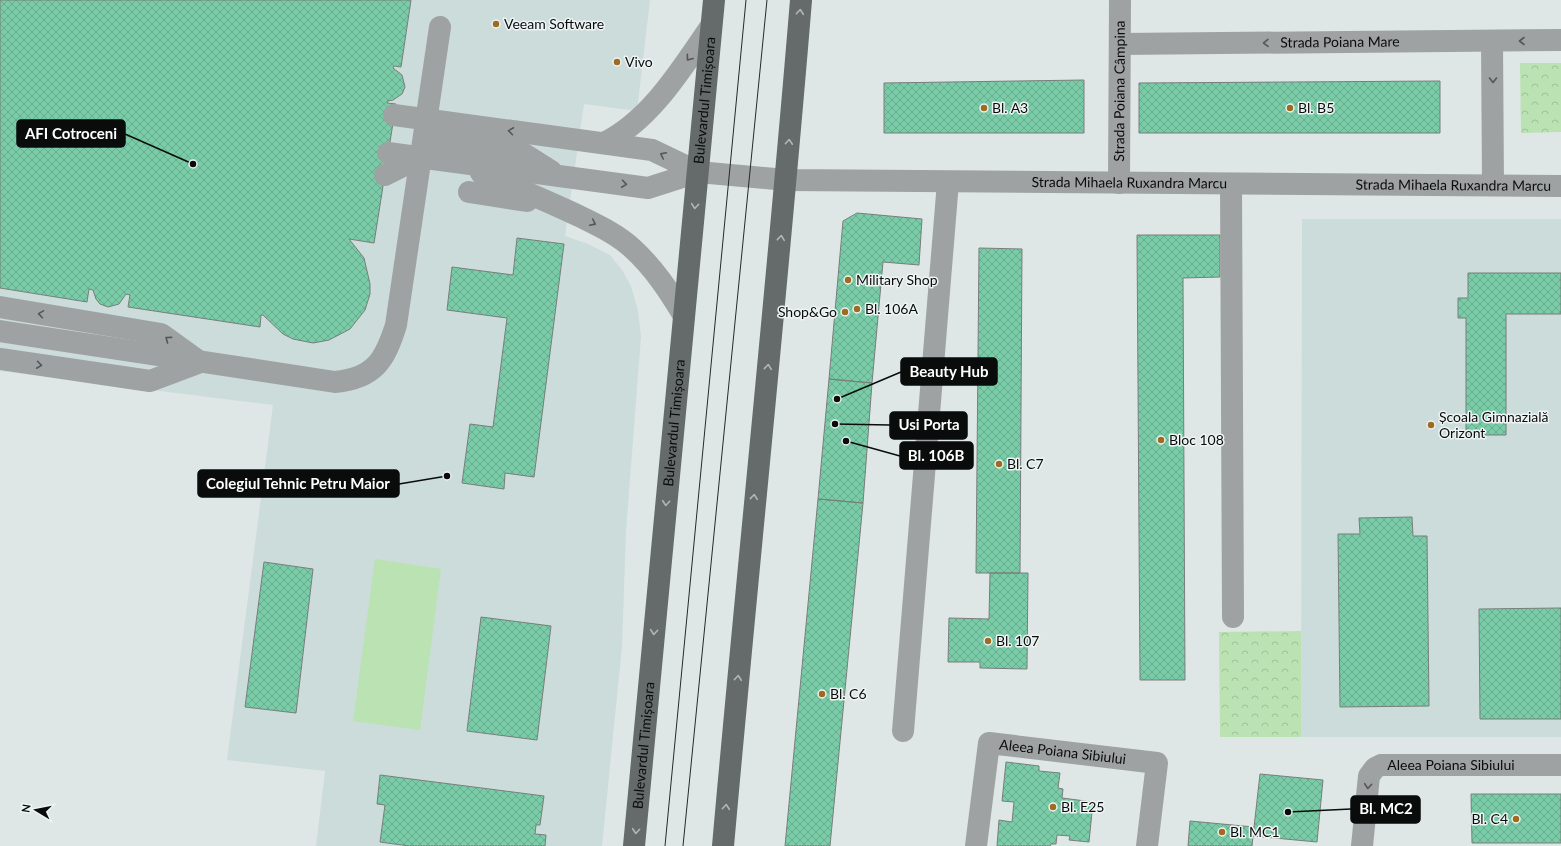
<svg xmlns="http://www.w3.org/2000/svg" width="1561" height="846" viewBox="0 0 1561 846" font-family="Lato,sans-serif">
	<defs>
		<pattern id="park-crowns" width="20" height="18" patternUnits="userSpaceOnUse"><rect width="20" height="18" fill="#bae2b2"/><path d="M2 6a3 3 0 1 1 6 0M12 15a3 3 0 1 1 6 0" fill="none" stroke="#9fc198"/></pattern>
		<pattern id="building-cross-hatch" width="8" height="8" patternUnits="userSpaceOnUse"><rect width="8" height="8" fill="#79cca7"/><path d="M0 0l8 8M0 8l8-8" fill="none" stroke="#67ae8f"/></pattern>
	</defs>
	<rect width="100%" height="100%" fill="#dfe7e6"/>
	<path fill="#cbdcda" d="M0,0H650L637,111L584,104L565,236L588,244L610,255L622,270L631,286L638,311L641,336L626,531L622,647L602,846H316L325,771L227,760L273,405L0,371Z
		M1302,219H1561V737H1301Z"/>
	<path fill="#bae2b2" d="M375,559L441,569L420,730L353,721Z"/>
	<path fill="url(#park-crowns)" d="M1520,63H1561V132L1521,133Z
		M1301,631V737H1220L1219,632Z"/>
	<path fill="url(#building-cross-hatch)" stroke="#787e7b" d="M0,0H411L401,67L394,66L393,68L402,75L405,87L402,94L393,100L388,101L387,103L396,104L374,243L349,239L364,258L370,284V294L365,310L350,329L329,340L313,343L293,339L283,334L263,315H261L260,327L128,307L130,295L126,294L119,304L108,307L100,304L96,299L93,290L89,289L87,302L0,288Z
		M1084,80V133H884V83Z
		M1440,81V133H1139V83Z
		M857,213L922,219L919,265L883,262L872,383L829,379L843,221Z
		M1137,235H1220V277L1183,278L1185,680H1140Z
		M517,238L564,244L534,477L505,473L504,489L462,483L470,424L493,427L507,318L447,310L452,267L513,275Z
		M979,248L1022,249L1020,573H976Z
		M1468,273H1561V314H1506V435H1466V318H1458V298H1468Z
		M829,379L872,383L863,503L818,499Z
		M818,499L863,503L830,846H785Z
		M1412,517L1413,536H1427L1429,706L1340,707L1338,534H1360L1359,518Z
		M264,562L313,569L296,713L245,707Z
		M990,573H1028L1027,669L980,668V662H948L949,618L989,619Z
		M1561,608V719H1480L1479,609Z
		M481,617L551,626L537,740L467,731Z
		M1006,762L1039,766V771L1060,773L1058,788L1063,789L1062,798L1093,802L1089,842L1069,840L1070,836L1057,835L1056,844H1051L1050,846H997L999,820L1012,822L1014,802L1002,801Z
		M1260,774L1323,780L1317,842L1253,836Z
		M380,775L544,796L540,825H536L535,834L546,835L545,846H409L380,842L385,805L377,804Z
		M1471,794H1561V843H1472Z
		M1190,821L1254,827L1252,846H1188Z"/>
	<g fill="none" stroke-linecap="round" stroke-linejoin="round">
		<g stroke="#9fa2a2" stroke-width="22">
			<path d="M1492,41L1493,185"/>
			<path id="s1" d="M1120,44L1561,40"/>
			<path id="s2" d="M394,115L652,150L698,172L786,180L1561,186"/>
			<path d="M440,140L521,152L551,171"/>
			<path d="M604,143C651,120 682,68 711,26"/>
			<path d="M388,153L648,188L698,172"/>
			<path d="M481,173C514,187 547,201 579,216C597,225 617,234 632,248C654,268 669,291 684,316"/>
			<path d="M385,175L421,157"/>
			<path id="s3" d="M1119,183L1120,0"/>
			<path d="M1231,184L1233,617"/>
			<path d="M469,192L527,201"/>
			<path d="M0,307L161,334L197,360"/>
			<path d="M0,331L335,382C375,378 385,360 396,325L440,27"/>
			<path d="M0,359L150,381L198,363"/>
			<path d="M903,731L948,182"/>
			<path id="s4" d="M976,846L989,743L1157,763L1147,846"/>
			<path id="s5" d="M1362,846L1369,776L1375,768L1381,765H1561"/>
		</g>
		<g stroke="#656a6b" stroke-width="22">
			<path id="s6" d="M634,846L714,0"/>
			<path d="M723,846C748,564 778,282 801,0"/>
		</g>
		<path stroke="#262929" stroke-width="1" d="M665,846L746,0
			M683,846L767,0"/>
	</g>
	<defs><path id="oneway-chevron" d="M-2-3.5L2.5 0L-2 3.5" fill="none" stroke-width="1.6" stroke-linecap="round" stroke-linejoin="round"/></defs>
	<g stroke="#b0b6b6">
		<use href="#oneway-chevron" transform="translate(800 12) rotate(-85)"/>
		<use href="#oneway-chevron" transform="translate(789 142) rotate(-86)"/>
		<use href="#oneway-chevron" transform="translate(695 206) rotate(95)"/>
		<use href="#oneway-chevron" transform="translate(781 238) rotate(-84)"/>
		<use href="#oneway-chevron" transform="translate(768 367) rotate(-84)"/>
		<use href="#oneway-chevron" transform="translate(754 497) rotate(-84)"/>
		<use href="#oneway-chevron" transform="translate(666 503) rotate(95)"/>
		<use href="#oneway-chevron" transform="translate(654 632) rotate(95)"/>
		<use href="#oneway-chevron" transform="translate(738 678) rotate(-85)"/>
		<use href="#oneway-chevron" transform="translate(726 807) rotate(-85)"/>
		<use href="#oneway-chevron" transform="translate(636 831) rotate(95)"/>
	</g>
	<g stroke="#545757">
		<use href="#oneway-chevron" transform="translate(1522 41) rotate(180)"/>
		<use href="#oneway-chevron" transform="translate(1266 43) rotate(179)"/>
		<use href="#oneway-chevron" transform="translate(689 58) rotate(126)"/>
		<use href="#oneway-chevron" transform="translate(1493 80) rotate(90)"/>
		<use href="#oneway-chevron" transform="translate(511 131) rotate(-172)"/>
		<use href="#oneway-chevron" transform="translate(663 155) rotate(-154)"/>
		<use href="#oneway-chevron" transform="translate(624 184) rotate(8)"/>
		<use href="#oneway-chevron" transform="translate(593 223) rotate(26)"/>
		<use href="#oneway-chevron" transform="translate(41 314) rotate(-171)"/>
		<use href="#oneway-chevron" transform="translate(168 339) rotate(-144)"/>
		<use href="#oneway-chevron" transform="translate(39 365) rotate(8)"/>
		<use href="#oneway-chevron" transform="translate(1368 786) rotate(95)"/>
	</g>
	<g fill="#9f6b23" stroke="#edf4f3" stroke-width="1.5">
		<circle cx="496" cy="24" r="4"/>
		<circle cx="617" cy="62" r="4"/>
		<circle cx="984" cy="108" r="4"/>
		<circle cx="1290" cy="108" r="4"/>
		<circle cx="848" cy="280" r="4"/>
		<circle cx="857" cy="309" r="4"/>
		<circle cx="845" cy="312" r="4"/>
		<circle cx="1431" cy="425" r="4"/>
		<circle cx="1161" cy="440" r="4"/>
		<circle cx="999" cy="464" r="4"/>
		<circle cx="988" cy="641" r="4"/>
		<circle cx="822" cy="694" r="4"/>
		<circle cx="1053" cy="807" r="4"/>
		<circle cx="1516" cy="819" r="4"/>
		<circle cx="1222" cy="832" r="4"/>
	</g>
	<g text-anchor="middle" stroke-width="3" stroke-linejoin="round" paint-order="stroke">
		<g font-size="14" fill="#0a0c0c" stroke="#edf4f3" text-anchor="start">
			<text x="504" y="29">Veeam Software</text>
			<text x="625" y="67">Vivo</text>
			<text x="992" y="113">Bl. A3</text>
			<text x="1298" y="113">Bl. B5</text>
			<text x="856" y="285">Military Shop</text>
			<text x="865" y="314">Bl. 106A</text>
			<text x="837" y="317" text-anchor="end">Shop&amp;Go</text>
			<text x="1439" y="422">Școala Gimnazială<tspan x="1439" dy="16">Orizont</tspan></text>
			<text x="1169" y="445">Bloc 108</text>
			<text x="1007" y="469">Bl. C7</text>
			<text x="996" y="646">Bl. 107</text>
			<text x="830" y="699">Bl. C6</text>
			<text x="1061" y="812">Bl. E25</text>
			<text x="1508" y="824" text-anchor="end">Bl. C4</text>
			<text x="1230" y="837">Bl. MC1</text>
		</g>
		<g font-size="14" fill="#0a0c0c" stroke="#edf4f3">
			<text dy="5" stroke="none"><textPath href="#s1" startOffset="220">Strada Poiana Mare</textPath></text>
			<text dy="5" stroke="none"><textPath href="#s3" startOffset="92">Strada Poiana Câmpina</textPath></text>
			<text dy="5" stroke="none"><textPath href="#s6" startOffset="749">Bulevardul Timișoara</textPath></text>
			<text dy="5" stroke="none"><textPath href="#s2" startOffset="743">Strada Mihaela Ruxandra Marcu</textPath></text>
			<text dy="5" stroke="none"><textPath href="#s2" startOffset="1067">Strada Mihaela Ruxandra Marcu</textPath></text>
			<text dy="5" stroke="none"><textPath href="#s6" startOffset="425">Bulevardul Timișoara</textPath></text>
			<text dy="5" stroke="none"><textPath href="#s6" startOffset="101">Bulevardul Timișoara</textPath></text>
			<text dy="5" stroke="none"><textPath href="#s4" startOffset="178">Aleea Poiana Sibiului</textPath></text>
			<text dy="5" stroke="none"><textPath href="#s5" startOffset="157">Aleea Poiana Sibiului</textPath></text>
		</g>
	</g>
	<path fill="none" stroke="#0a0c0c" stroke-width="1.5" d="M193 164L125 134M837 399L901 372M835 424L890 425M846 441L900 456M447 476L399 484M1288 812L1351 809"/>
	<g fill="#0a0c0c" stroke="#edf4f3" stroke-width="1.5">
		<circle cx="193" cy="164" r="4"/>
		<circle cx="837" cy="399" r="4"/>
		<circle cx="835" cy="424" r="4"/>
		<circle cx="846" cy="441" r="4"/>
		<circle cx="447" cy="476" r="4"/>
		<circle cx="1288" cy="812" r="4"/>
	</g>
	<g fill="#0a0c0c" stroke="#0a0c0c" stroke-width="1.5">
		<rect x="17" y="120" width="108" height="27" rx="4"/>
		<rect x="901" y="358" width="96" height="27" rx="4"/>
		<rect x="890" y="412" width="77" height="27" rx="4"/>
		<rect x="900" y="442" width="73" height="27" rx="4"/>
		<rect x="198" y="470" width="201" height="27" rx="4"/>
		<rect x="1351" y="796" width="69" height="27" rx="4"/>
	</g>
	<g font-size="15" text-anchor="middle" font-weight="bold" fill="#fff">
		<text x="71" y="139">AFI Cotroceni</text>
		<text x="949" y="377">Beauty Hub</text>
		<text x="929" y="430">Usi Porta</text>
		<text x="936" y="461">Bl. 106B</text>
		<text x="298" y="489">Colegiul Tehnic Petru Maior</text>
		<text x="1386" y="814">Bl. MC2</text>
	</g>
	<g transform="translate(36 810) rotate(280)" stroke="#edf4f3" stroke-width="3" paint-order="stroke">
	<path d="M0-3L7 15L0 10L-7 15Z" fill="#0a0c0c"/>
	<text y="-6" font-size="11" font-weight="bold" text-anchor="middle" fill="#0a0c0c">N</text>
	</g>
</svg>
